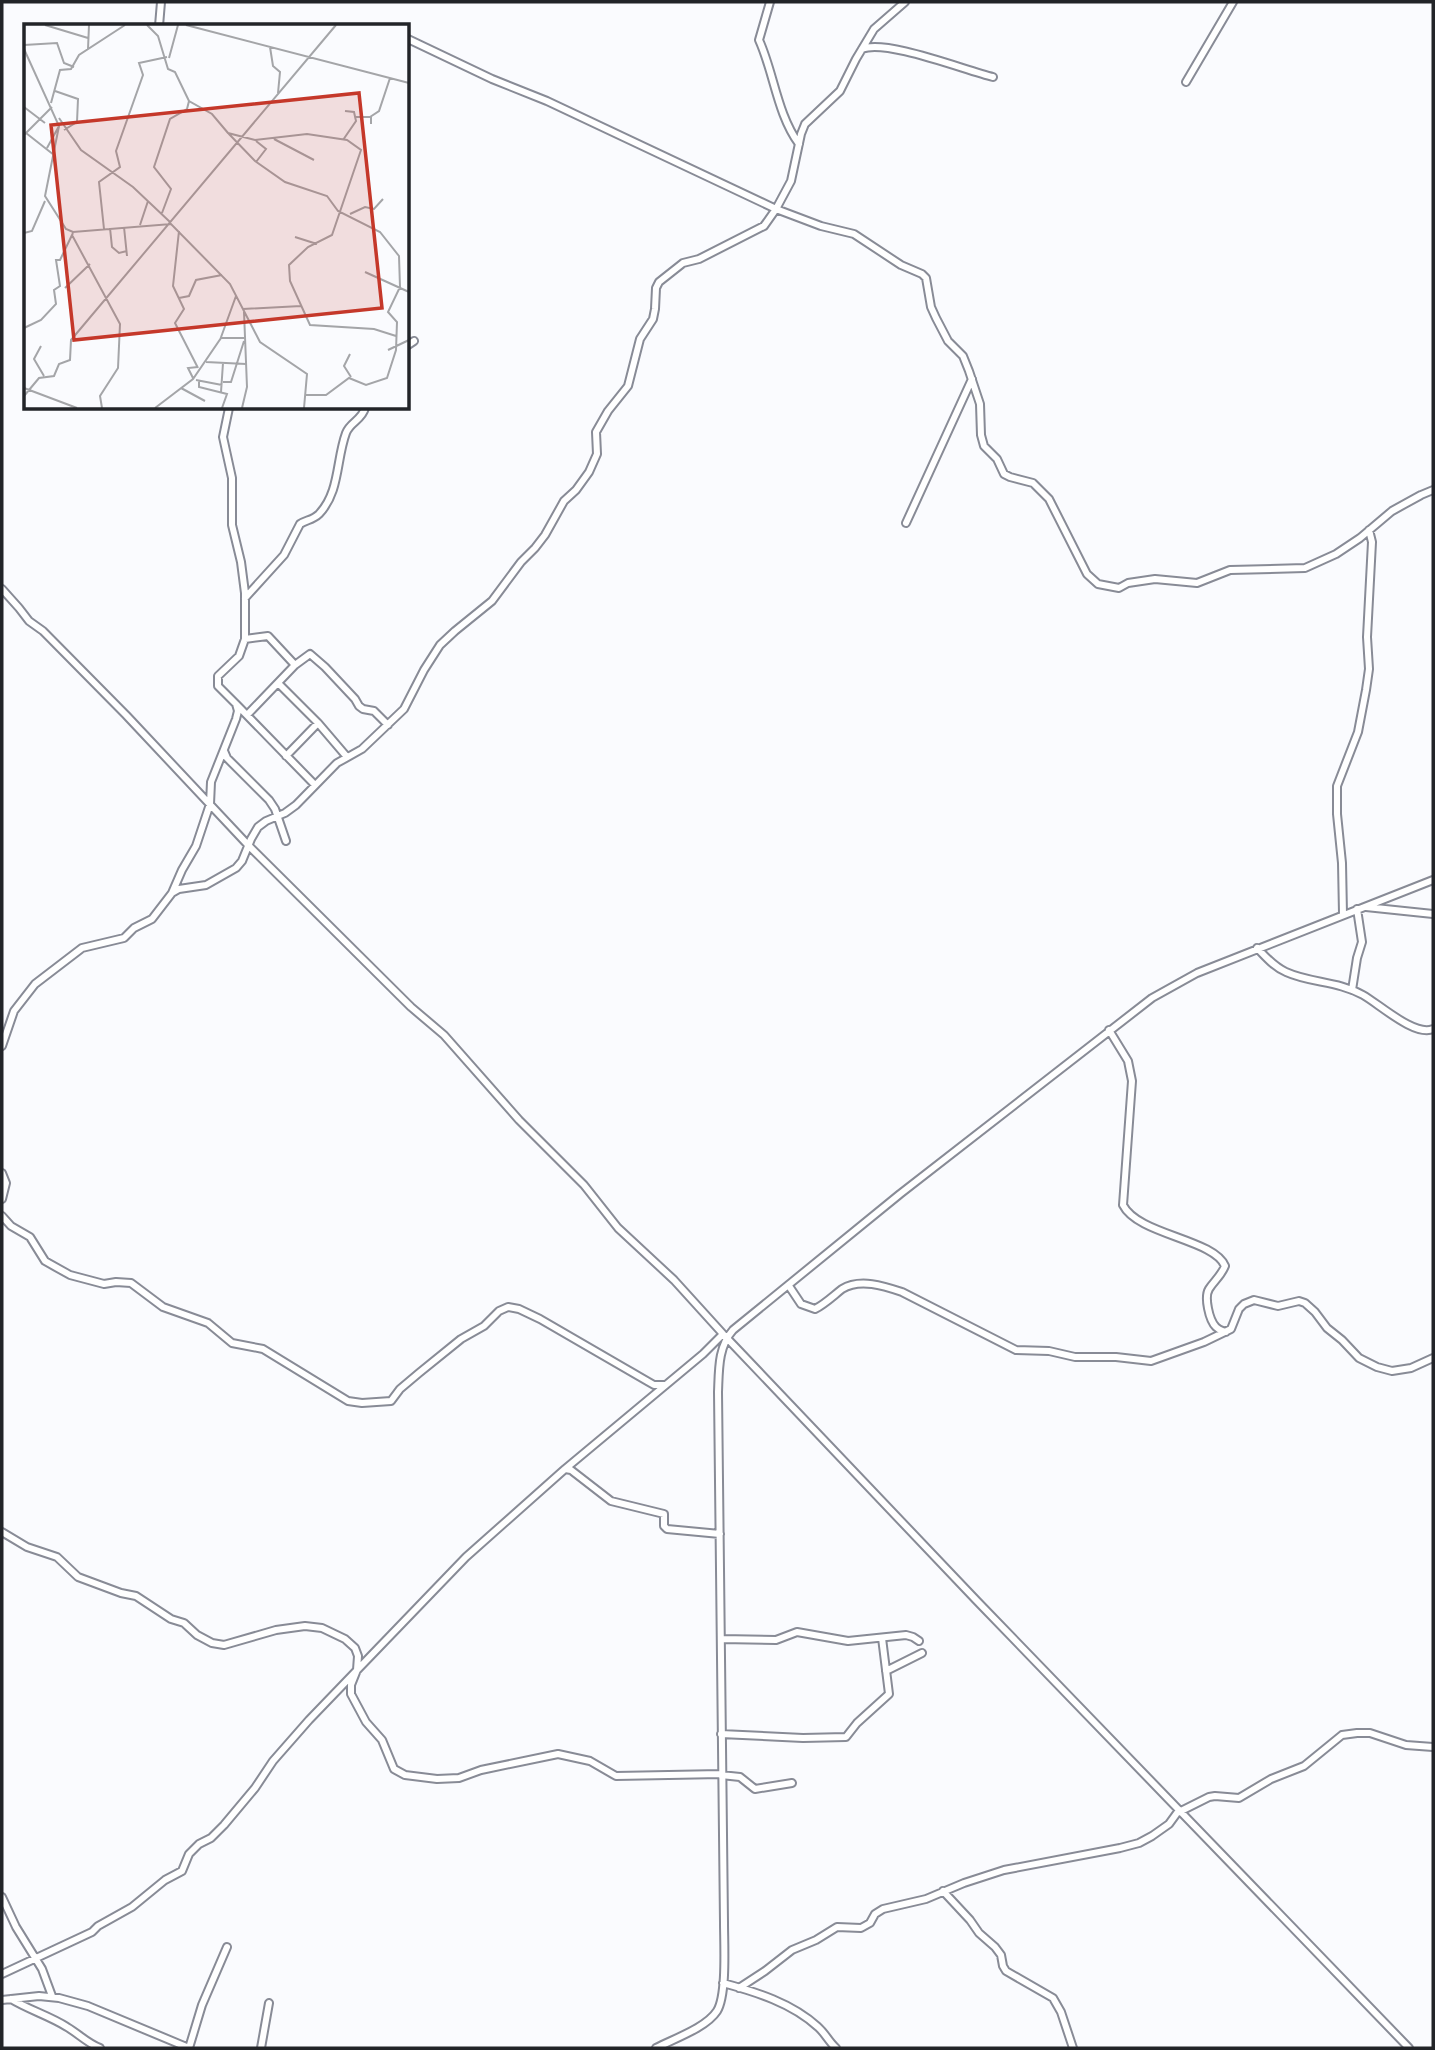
<svg xmlns="http://www.w3.org/2000/svg" width="1435" height="2050" viewBox="0 0 1435 2050" font-family="Cabin,sans-serif">
	<rect width="100%" height="100%" fill="#fafbfe"/>
	<g fill="none" stroke-linecap="round" stroke-linejoin="round">
		<g stroke="#888b96" stroke-width="10">
			<path id="minor" d="M770,2L759,40C774,73 777,114 799,144
				M159,26L161,2
				M408,39L492,79L547,101L776,209L821,226L854,234L901,265L922,274L926,278L931,307L936,318L948,341L963,356L969,371L980,404L981,435L984,446L997,459L1004,474L1010,477L1033,483L1049,499L1087,574L1098,584L1119,588L1128,583L1155,579L1197,583L1230,570L1305,568L1336,554L1360,538L1392,511L1421,495L1433,490
				M862,49C886,39 964,70 993,77
				M1186,82L1233,2
				M408,345L414,341
				M906,523L972,379
				M2,589L19,608L29,621L43,631L126,715L249,846L411,1007L444,1035L519,1120L584,1185L618,1228L674,1280L723,1334L977,1601L1409,2048
				M245,598L284,555L300,524C306,520 313,520 319,514C340,492 336,460 346,433C350,422 362,420 365,408
				M245,639L268,636L295,665
				M278,683L318,723L347,757
				M236,704L315,785
				M247,715L295,665L310,654L325,667L355,699L359,706L363,709L374,711L388,725
				M224,751L227,758L269,800L275,809L286,841
				M286,756L318,723
				M172,893L179,889L206,885L236,868L242,861L251,839L258,827L266,821L285,813L296,805L337,763L362,749L404,709L424,670L440,645L455,631L492,601L521,562L535,548L545,535L564,501L576,490L589,472L597,454L596,432L608,411L628,386L640,339L653,319L655,309L656,288L659,282L683,263L699,259L764,226L776,209L791,181L801,134L805,124L840,91L856,59L874,29L905,2
				M1366,907L1433,914
				M1343,914L1342,863L1337,814V786L1358,732L1366,690L1369,669L1367,637L1372,542L1369,530
				M1257,948C1266,957 1274,967 1286,972C1310,983 1338,981 1363,995C1379,1004 1415,1037 1433,1029
				M1352,990L1357,958L1362,942L1357,909
				M1109,1030L1128,1061L1132,1081L1123,1205C1138,1235 1214,1239 1225,1266C1221,1276 1214,1281 1209,1289C1204,1297 1209,1320 1216,1327C1220,1331 1221,1330 1226,1332
				M2,1046L14,1011L35,984L82,948L124,938L134,928L152,919L172,893L182,870L196,846L210,804L211,782L236,719L238,711L236,704L218,686V676L239,656L245,639V593L241,562L232,525V478L223,437L229,408
				M2,1173L6,1183L2,1199
				M2,1216L11,1226L30,1237L45,1261L70,1275L104,1284L116,1282L131,1283L163,1307L208,1323L232,1343L263,1349L348,1401L362,1403L391,1401L400,1389L419,1373L461,1339L484,1326L499,1311L508,1307L519,1309L540,1319L647,1381L654,1385H665
				M789,1286L801,1304L815,1309C825,1304 833,1296 842,1289C860,1278 884,1286 902,1292L1016,1350L1049,1351L1075,1357H1116L1151,1361L1204,1342L1231,1329L1239,1309L1244,1304L1254,1300L1278,1306L1299,1301L1305,1303L1315,1312L1327,1328L1342,1340L1359,1358L1377,1367L1392,1371L1411,1368L1433,1358
				M565,1469L571,1470L611,1501L664,1514V1526L667,1529L720,1534
				M2,1532L27,1547L57,1557L78,1577L121,1593L136,1596L171,1619L184,1623L197,1635L212,1643L224,1645L276,1630L305,1626L322,1628L345,1639L355,1648L358,1656L357,1670L351,1685V1694L366,1722L382,1740L394,1769L405,1775L437,1779L459,1778L481,1770L558,1754L590,1761L616,1776L721,1774
				M721,1639L776,1640L797,1632L848,1641L906,1635L913,1637L919,1641
				M886,1671L922,1653
				M721,1734L803,1738L846,1737L857,1723L889,1694L882,1638
				M721,1775L740,1777L755,1789L792,1783
				M943,1891L970,1920L979,1933L995,1947L1001,1955L1003,1966L1006,1971L1053,1998L1061,2012L1073,2048
				M2,1897L16,1927L42,1969L52,1996
				M2,1974L92,1932L98,1926L132,1907L165,1880L182,1871L189,1854L199,1844L211,1838L224,1825L255,1788L273,1761L309,1720L466,1557L565,1469L703,1354L723,1334
				M723,1983C756,1992 792,2003 818,2027C825,2033 829,2042 836,2048
				M739,1988L765,1971L792,1950L816,1940L837,1927L861,1928L870,1923L875,1914L883,1909L926,1899L964,1883L1004,1870L1120,1848L1139,1843L1152,1836L1169,1824L1177,1813L1209,1797L1215,1796L1239,1798L1271,1779L1304,1766L1342,1735L1357,1733H1370L1406,1745L1433,1747
				M11,1999C29,2010 50,2016 67,2027C79,2034 87,2043 100,2048
				M2,2000L39,1996L59,1998L88,2006L189,2048
				M189,2048L202,2005L227,1947
				M261,2048L269,2003
				M656,2048C673,2039 706,2028 717,2011C727,1995 724,1944 724,1923L718,1392C719,1369 718,1347 733,1330L900,1194L1152,998L1197,973L1433,880"/>
		</g>
		<use href="#minor" stroke="#fff" stroke-width="6"/>
	</g>
	<g transform="translate(24 24)">
		<rect width="385" height="385" fill="#fafbfe"/>
		<path fill="none" stroke="#a4a5a8" stroke-width="2" d="M21,1L64,14M123,1L134,12L144,45L151,48L165,77L188,90L204,109L231,116L283,110L323,116L337,126L308,211L284,223L265,241L266,257L286,301L350,305L372,312M162,1L385,59M0,21L33,19L40,39L50,43M246,23L249,42L256,48L254,69M0,25L35,102L21,172L42,205L49,208L147,200L206,260L236,318L283,350L280,384M64,25L65,1M145,34L154,1M31,67L54,75L53,98L40,106M27,79L36,46L47,45L55,31L101,1M0,83L21,99M332,93H347V100M346,93L355,87L366,54M35,94L57,126L109,163L146,198M2,109L30,131M204,109L231,137L261,158L303,172L314,187L356,208L375,232L376,263L364,288L373,298L372,326L363,354L342,361L325,354L302,371H282M0,111L28,83M250,115L290,136M319,116L332,97L330,88L321,87M232,117L242,125L232,138M23,124L35,102M138,189L147,165L130,143L146,95L163,85L165,77M326,190L341,183L350,185L359,175M116,201L124,177M100,203L103,232M86,204L88,223L95,229L103,227M80,205L75,158L96,143L92,127L119,51L115,39L143,33M155,207L149,262L160,285L151,299L174,344M0,209L8,207L21,177M48,211L96,300L94,344L76,372L78,384M271,213L293,220M341,248L385,268M41,264L66,240M155,274L165,272L172,256L198,251M219,285L277,282M0,304L17,296L32,280L30,266L36,262L32,236H36L49,209M196,316L212,272M17,322L10,335L20,352M364,326L385,316M326,330L320,342L327,353M182,338L222,340M169,354L164,344L174,343M172,356L198,361M175,356V363L203,370L198,384M199,358H207L220,317M0,364L53,384M157,364L181,377M197,368L199,339M0,372L15,354L30,352L35,340L46,336L47,316L312,1M131,384L169,355L197,314H221M218,384L223,363L220,288"/>
		<path fill="#c5382a" fill-opacity="0.15" stroke="#c5382a" stroke-width="3.5" d="M335,69L358,284L50,316L27,101Z"/>
		<rect width="385" height="385" fill="none" stroke="#222428" stroke-width="3.5"/>
	</g>
	<rect width="1435" height="2050" fill="none" stroke="#222428" stroke-width="7"/>
</svg>
